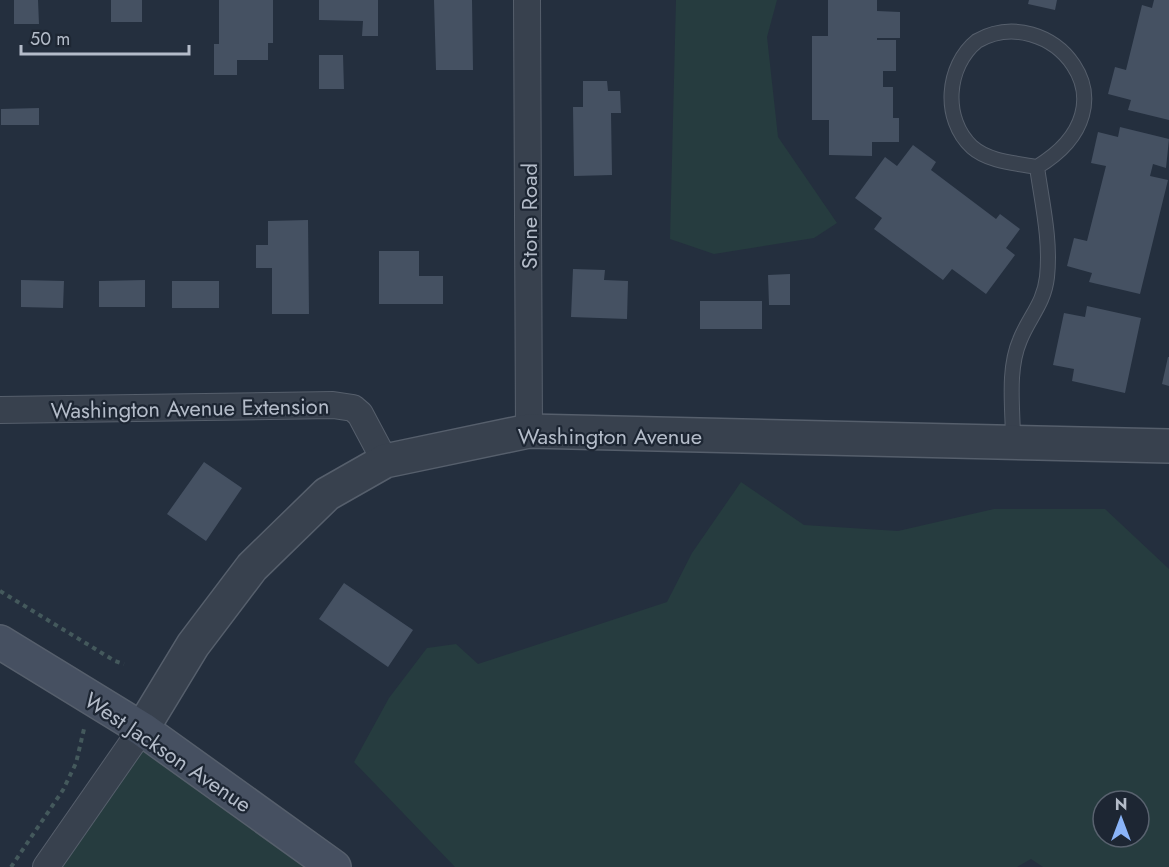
<svg xmlns="http://www.w3.org/2000/svg" width="1169" height="867" viewBox="0 0 1169 867" font-family="Jost,sans-serif">
	<rect width="100%" height="100%" fill="#242f3e"/>
	<path fill="#263c3f" fill-rule="evenodd" d="M676,0H777L767,37L778,137L837,223L814,238L714,254L670,239Z
		M741,482L804,525L898,531L994,509H1105L1169,569V867H1043L1031,859L1017,867H455L354,762L389,698L427,648L456,644L478,664L667,602L692,553ZM1103,801H1139V837H1103Z
		M142,729L334,867H46Z"/>
	<path fill="#455162" d="M14,0H38L39,24H14Z
		M111,0H142V22H111Z
		M219,0H273V43H268V60H237V75H214V44H219Z
		M319,0H378V36H362L363,21L319,20Z
		M434,0H472L473,70H436Z
		M828,0H877V11L900,12V38H877V40H896V71H883V87H893V118H899V142H872V156L829,155V120H812V36H828Z
		M1029,0H1057L1055,10L1028,4Z
		M1154,0H1169V120L1128,110L1131,100L1108,94L1115,67L1126,70L1142,5L1152,8Z
		M319,55H343L344,89H319Z
		M583,81H607L608,91H620L621,113H611L612,175L574,176L573,107H583Z
		M39,108V125H1V109Z
		M1120,127L1169,139L1166,168L1153,164L1150,176L1168,180L1140,294L1089,282L1092,273L1067,266L1074,238L1087,241L1106,166L1091,163L1098,132L1118,137Z
		M913,145L936,162L931,170L996,219L1000,214L1020,229L1006,248L1015,255L986,294L952,269L943,280L874,229L882,218L855,198L885,157L897,166Z
		M308,220L309,314H272V268H256V245H268V221Z
		M379,251H419V276H443V304H379Z
		M573,269L605,270L604,280L628,281L627,319L571,317Z
		M790,274V305H769L768,275Z
		M21,280L64,281L63,308L21,307Z
		M145,280V307H99V281Z
		M172,281H219V308H172Z
		M700,301H762V329H700Z
		M1087,306L1141,318L1125,393L1072,381L1074,369L1053,365L1064,313L1085,317Z
		M1168,357H1169V386L1162,384Z
		M204,462L242,488L206,541L167,514Z
		M344,583L413,630L388,667L319,619Z"/>
	<g fill="none" stroke-linecap="round" stroke-linejoin="round">
		<g stroke="#565f6c" stroke-width="16">
			<path id="service" d="M1013,441C1013,409 1007,370 1020,340C1029,317 1044,304 1047,277C1051,240 1042,203 1037,167C1142,104 1049,0 977,41C946,66 942,119 972,147C989,162 1016,163 1037,167"/>
		</g>
		<g stroke="#565f6c" stroke-width="28">
			<path id="minor" d="M527,0L529,431
				M0,410L333,405L353,408L360,414L385,461
				M46,867L142,729"/>
		</g>
		<g stroke="#565f6c" stroke-width="36">
			<path id="tertiary" d="M142,729L193,645L252,567L327,494L385,461L529,431L1169,446"/>
		</g>
		<g stroke="#565f6c" stroke-width="36">
			<path id="secondary" d="M0,642L142,729L334,867"/>
		</g>
		<path stroke="#44595c" stroke-width="4" stroke-dasharray="4.5 4.5" stroke-linecap="butt" d="M0,591L115,661L124,664
			M11,867L63,790L76,763L84,729"/>
		<use href="#service" stroke="#38414e" stroke-width="14"/>
		<use href="#minor" stroke="#38414e" stroke-width="26"/>
		<use href="#tertiary" stroke="#38414e" stroke-width="33"/>
		<use href="#secondary" stroke="#465061" stroke-width="33"/>
	</g>
	<g text-anchor="middle" stroke-width="4.5" stroke-linejoin="round" paint-order="stroke">
		<g font-size="22" fill="#b4bcc9" stroke="#1d2633">
			<text transform="translate(529 216) rotate(-90)" y="8">Stone Road</text>
			<text transform="translate(190 408) rotate(-1)" y="8">Washington Avenue Extension</text>
			<text x="610" y="444">Washington Avenue</text>
			<text transform="translate(168 752) rotate(34)" y="8">West Jackson Avenue</text>
		</g>
	</g>
	<g transform="translate(1121 819)"><circle r="28" fill="#1d2633" stroke="#59626f" stroke-width="1.5"/>
	<path d="M0-4.5L10 22L0 15L-10 22Z" fill="#8ab4f8"/>
	<text y="-9" font-size="16" font-weight="bold" text-anchor="middle" fill="#b4bcc9">N</text>
	</g>
	<path d="M21 45v9h168v-9" fill="none" stroke="#b4bcc9" stroke-width="3"/>
	<text x="30" y="45" font-size="18" fill="#b4bcc9" stroke="#1d2633" stroke-width="4.5" paint-order="stroke">50 m</text>
</svg>
